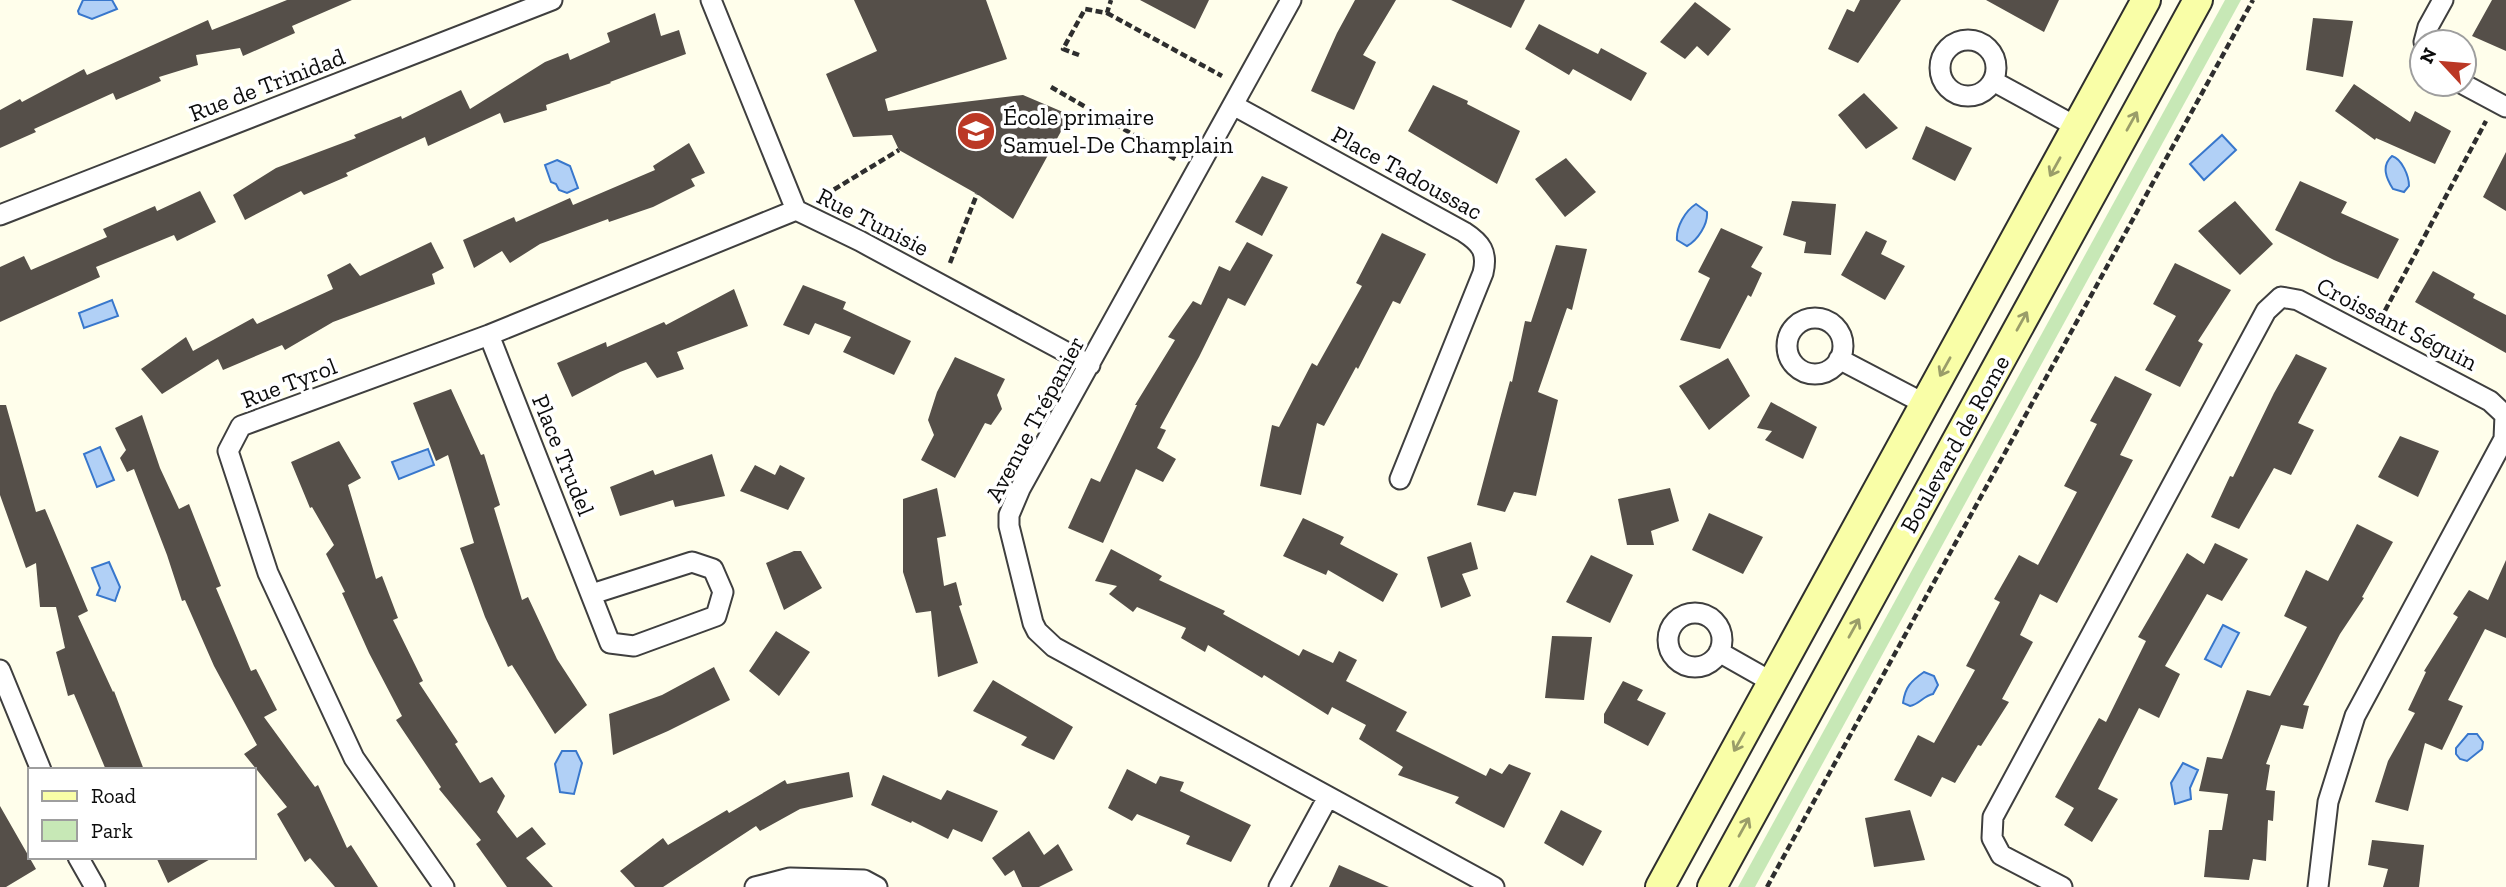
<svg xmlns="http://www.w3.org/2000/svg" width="2506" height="887" viewBox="0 0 2506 887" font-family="'Zilla Slab',serif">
	<rect width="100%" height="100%" fill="#fffeeb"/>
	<path fill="#c7e8b6" d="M2225,0H2241L1755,887H1738Z"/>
	<path fill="#b1d0f6" stroke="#3877cc" stroke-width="2" d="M83,0H112L117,9L92,19L79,14L78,11Z
		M2222,135L2236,150L2204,180L2190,164Z
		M2392,156C2402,159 2409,176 2409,186L2404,192L2393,189C2386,178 2381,166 2392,156Z
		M557,160L570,166L578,188L567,193L559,190L556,184L551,182L545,165Z
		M1696,204L1707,212C1708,224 1698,240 1687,246L1677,240C1676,227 1685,211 1696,204Z
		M112,300L118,316L84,328L79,313Z
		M100,447L114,480L97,487L84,454Z
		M428,449L434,465L399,479L392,462Z
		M109,562L120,587L115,601L97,595L100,588L92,568Z
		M2223,625L2239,633L2221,667L2205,659Z
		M1924,672L1934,676L1938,685L1933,694C1923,696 1920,704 1910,706L1903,703C1905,687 1911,681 1924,672Z
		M2468,734H2477L2483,742L2482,749L2467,761L2460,759L2456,754V748Z
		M562,751H576L582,763L574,794L560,792L555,764Z
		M2183,763L2198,770L2190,788L2191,799L2175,804L2171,783Z"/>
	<path fill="#554f49" d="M287,0H352L292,26L295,33L243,56L240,48L196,55L198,65L159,77L161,81L116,100L113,93L34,129L36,132L0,148V110L20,99L22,102L84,69L87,75L208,20L212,30Z
		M854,0H986L1007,59L885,99L888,111L1023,95L1070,115L1013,219L977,194L899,150L892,135L853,137L826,74L877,51Z
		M1140,0H1209L1195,29Z
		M1355,0H1396L1363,55L1376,62L1354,110L1311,91L1337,33Z
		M1451,0H1525L1511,28Z
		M1860,0H1901L1858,63L1828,49L1847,9L1854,12Z
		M1986,0H2059L2044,32Z
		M2492,0H2506V51L2472,36Z
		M1695,2L1731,29L1708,56L1697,46L1685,59L1660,42Z
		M655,13L661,36L679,30L686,54L610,82L611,83L546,105L547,110L504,123L500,113L428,146L425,137L346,173L348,176L304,195L301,191L245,220L233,195L276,168L356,138L354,135L401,116L402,119L461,90L470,109L545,62L568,53L570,60L610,42L607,33Z
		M2313,18L2353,21L2343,77L2306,70Z
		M1539,24L1598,54L1601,48L1647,73L1631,101L1573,69L1569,75L1525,49Z
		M2354,84L2410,122L2415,111L2451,131L2435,164L2376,138L2375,140L2335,111Z
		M1433,85L1468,101L1467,104L1520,131L1497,184L1408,131Z
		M1864,93L1898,128L1866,149L1838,115Z
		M1926,126L1972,148L1955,181L1912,159Z
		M689,143L705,173L691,179L695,186L653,207L609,222L608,219L540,244L510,263L502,251L474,268L463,240L514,217L516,222L570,198L573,205L655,170L653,166Z
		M2506,152V211L2483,197Z
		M1566,158L1596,192L1565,217L1535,179Z
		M1262,176L1288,187L1262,236L1235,222Z
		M2300,181L2347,202L2341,213L2399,239L2378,279L2334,260L2275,230Z
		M200,191L216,222L177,241L174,235L96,267L100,277L0,322V267L24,256L31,270L107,237L103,229L155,206L157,211Z
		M1792,201L1836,204L1831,255L1804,253L1806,242L1783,235Z
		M2235,201L2273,244L2240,275L2198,231Z
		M1721,228L1763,247L1751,267L1762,273L1751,297L1748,295L1720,349L1680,340L1710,278L1698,272Z
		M1866,231L1887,241L1881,254L1905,266L1885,300L1841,275Z
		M1382,233L1426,254L1400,304L1393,301L1358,369L1356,367L1324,426L1317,423L1301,495L1260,486L1272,425L1279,427L1312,363L1317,366L1362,286L1356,283Z
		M431,242L444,268L432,274L435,284L333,322L285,350L282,345L223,370L218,359L162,394L141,369L186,337L193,351L253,318L257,324L333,289L327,275L350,263L360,276Z
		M1247,242L1273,255L1245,306L1228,298L1199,357L1160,428L1166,430L1157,448L1176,459L1163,482L1136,469L1103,543L1068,528L1091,478L1100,482L1137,405H1135L1175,340L1168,337L1193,301L1201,305L1219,266L1230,271Z
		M1556,245L1587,249L1572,310L1567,308L1538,392L1558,400L1536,496L1514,492L1505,512L1477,505L1510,381L1512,382L1525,321L1531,322Z
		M2175,263L2231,290L2198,341L2203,344L2180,387L2145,370L2176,316L2153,304Z
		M2433,271L2475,294L2473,298L2506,315V353L2415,302Z
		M803,285L846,302L843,309L911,341L894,375L843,352L851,337L815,323L809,335L783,325Z
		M734,289L748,326L677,352L684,369L657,378L646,362L620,372L572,397L557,363L606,342L607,347L664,322L666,325Z
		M2296,354L2327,368L2298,423L2314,430L2291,475L2274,468L2239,529L2211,517L2230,476L2233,477L2274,393Z
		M955,357L1005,379L997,395L1002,409L991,425L985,423L955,478L921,460L934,435L928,420L937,392Z
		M1728,358L1750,396L1709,430L1679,386Z
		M2115,376L2152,394L2120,455L2133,460L2057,603L2040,594L2020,635L2033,642L2002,699L2009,702L1981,746L1978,745L1955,783L1942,777L1931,797L1894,780L1918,735L1934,743L1975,670L1966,666L2000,602L1994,599L2019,555L2038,565L2077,492L2064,486L2097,424L2090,421Z
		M451,389L481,455L484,454L500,505L494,508L522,600L528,597L557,659L587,705L555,734L512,665L508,667L485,617L460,548L474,543L448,455L436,461L413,403Z
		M1771,402L1817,427L1803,459L1765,440L1772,431L1757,428Z
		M0,405H6L36,512L45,509L88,611L78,616L113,692L114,691L144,770H106L74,694L68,696L56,652L65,648L56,607H40L36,563L26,568L0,495Z
		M142,415L160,468L179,509L189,504L221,586L216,588L251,671L256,669L277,710L264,717L315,787L318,785L347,848L351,845L378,887H335L310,858L305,862L277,814L287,807L244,754L257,745L214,666L185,600L182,601L167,555L134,469L127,472L120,458L126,450L115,428Z
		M2400,436L2439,451L2418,497L2378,477Z
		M339,441L361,478L348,485L376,579L382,576L398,618L393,620L423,681L419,683L458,742L455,744L480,783L492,777L505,796L497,812L517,838L532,827L546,844L526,858L553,887H507L476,844L481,840L439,789L441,787L396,720L402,716L369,653L342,593L345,592L326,554L334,545L312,507L310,508L291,462Z
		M712,454L725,496L675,507L673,500L620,516L610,487L653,470L655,475Z
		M755,465L775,475L780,465L805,478L788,510L740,491Z
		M937,488L946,536L937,538L944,586L956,582L962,605L959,606L978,663L938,677L931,611L916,613L903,572V499Z
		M1670,488L1679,521L1651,531L1654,545H1627L1618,499Z
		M1709,513L1763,537L1743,574L1692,550Z
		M1303,518L1344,537L1340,544L1398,574L1383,602L1328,570L1326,575L1283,556Z
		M2357,524L2393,542L2362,597L2364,598L2340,634L2303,705L2309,706L2303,729L2281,725L2266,764L2270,765L2266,790L2275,791L2273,821L2268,820L2266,861L2253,859L2249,880L2204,877L2209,830H2222L2228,794L2199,791L2207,757L2222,759L2247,690L2270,696L2307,627L2284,616L2306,570L2328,581Z
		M1471,542L1478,569L1462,574L1471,596L1441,608L1427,557Z
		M2215,543L2248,559L2222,601L2207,594L2165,666L2180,674L2159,718L2139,708L2098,789L2118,799L2092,842L2064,825L2074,808L2055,797L2099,718L2106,722L2146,641L2138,637L2187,553L2204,564Z
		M1111,549L1162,576L1159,580L1225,611L1223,614L1299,656L1303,649L1333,663L1339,651L1357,660L1346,681L1407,712L1396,731L1486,776L1490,768L1502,774L1509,764L1531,773L1504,828L1455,803L1459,797L1398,775L1403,767L1359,739L1366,725L1332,707L1328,715L1264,675L1262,678L1208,645L1205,652L1181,638L1186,628L1137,607L1133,612L1109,594L1117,586L1095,581Z
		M794,551H801L822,588L784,610L766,563Z
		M1591,555L1633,575L1610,623L1566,602Z
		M2506,560V638L2485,629L2448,700L2463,706L2442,750L2425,743L2408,811L2375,802L2388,761L2415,713L2408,710L2426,672L2424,671L2458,617L2453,614L2469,590L2488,600Z
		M776,631L810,652L779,696L749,671Z
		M1552,636L1592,637L1584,700L1545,698Z
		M714,667L730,700L668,731L613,755L609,714L662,695Z
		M993,680L1073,727L1054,760L1021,745L1027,737L973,711Z
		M1623,681L1643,690L1637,700L1666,713L1648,746L1604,723V714Z
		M1127,769L1156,784L1160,776L1184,782L1180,791L1251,825L1231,862L1186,844L1190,836L1137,814L1132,821L1108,808Z
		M849,772L853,797L800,809L760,831L756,826L663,887H635L620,871L663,838L668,845L727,810L729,813L785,780L787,784Z
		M883,775L941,800L947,790L998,811L982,842L953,829L948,839L912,821L911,823L871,805Z
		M0,806L36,869L6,887H0Z
		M1561,810L1602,831L1583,866L1544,843Z
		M1910,810L1925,860L1874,867L1865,818Z
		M1029,831L1044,855L1058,844L1073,870L1039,887H1022L1014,870L1005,876L992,858Z
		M2372,840L2424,845L2419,887H2383L2388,869L2368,865Z
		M156,857H214L168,883Z
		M1339,865L1389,887H1329Z"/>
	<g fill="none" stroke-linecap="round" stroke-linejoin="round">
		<g stroke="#3f3f3f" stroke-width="23">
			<path id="street" d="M711,0L796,210L860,241L1090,365
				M1291,0L1020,489L1009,515V526L1033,623L1037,631L1054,647L1494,887
				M1940 68a28 28 0 1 1 56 0a28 28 0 1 1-56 0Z
				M2424,42L2428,27L2443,0
				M1993,81L2077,127
				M2463,84L2506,107
				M1233,105L1464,232C1481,243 1488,252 1483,273L1400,479
				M0,215L552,0
				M1787 346a28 28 0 1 1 56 0a28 28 0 1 1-56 0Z
				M489,335L610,643L634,646L716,616L723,592L713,569L692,562L592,594
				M1839,359L1925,404
				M1668 640a27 27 0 1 1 54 0a27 27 0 1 1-54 0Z
				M1719,652L1772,682
				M0,670L41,770
				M78,857L95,887
				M444,887L354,758L268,573L228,451L241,426L489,335L796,210
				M755,887L790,878L864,880L877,887
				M1279,887L1328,797
				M2062,887L2001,855L1992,838L1993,817L2266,311L2281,297L2298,300L2490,401L2505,415L2504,439L2355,716L2328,802L2318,887"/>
		</g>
		<g stroke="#2e2e2e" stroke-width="32">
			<path id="secondary" d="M1660,887L2146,0
				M1712,887L2198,0"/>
		</g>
		<path stroke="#2e2e2e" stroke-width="4.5" stroke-dasharray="7 3.5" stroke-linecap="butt" d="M1107,13L1222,76
			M1079,55L1063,49L1085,9L1107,13L1111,0
			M1051,87L1177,160
			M825,195L899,150
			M950,263L977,194
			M2380,320L2486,121
			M1767,887L2253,0"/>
		<use href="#street" stroke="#fff" stroke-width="19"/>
		<use href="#secondary" stroke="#f9fea7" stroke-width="28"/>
	</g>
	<defs><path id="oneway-shaft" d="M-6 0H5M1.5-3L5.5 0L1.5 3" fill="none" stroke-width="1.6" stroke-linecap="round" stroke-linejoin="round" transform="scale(1.75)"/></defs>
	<g stroke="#9a9d69">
		<use href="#oneway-shaft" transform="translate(2132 121) rotate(-61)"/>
		<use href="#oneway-shaft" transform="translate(2055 167) rotate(119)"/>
		<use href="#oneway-shaft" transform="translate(2022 321) rotate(-61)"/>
		<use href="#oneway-shaft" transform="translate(1945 367) rotate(119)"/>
		<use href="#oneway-shaft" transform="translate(1854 628) rotate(-61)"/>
		<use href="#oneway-shaft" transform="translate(1739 742) rotate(119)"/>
		<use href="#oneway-shaft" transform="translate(1744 827) rotate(-61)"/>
	</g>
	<defs>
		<g id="school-disc" transform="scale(2.0125)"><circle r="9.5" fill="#bb3825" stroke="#fff"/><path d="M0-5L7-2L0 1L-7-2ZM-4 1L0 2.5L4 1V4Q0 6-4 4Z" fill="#fff"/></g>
	</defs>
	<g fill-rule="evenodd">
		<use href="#school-disc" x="976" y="131"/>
	</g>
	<g text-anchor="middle" stroke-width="7" stroke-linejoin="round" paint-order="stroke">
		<g font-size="24" fill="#0c0c0c" stroke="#fff">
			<text transform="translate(267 85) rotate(-21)" y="8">Rue de Trinidad</text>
			<text transform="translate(1407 173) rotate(29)" y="8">Place Tadoussac</text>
			<text transform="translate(873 222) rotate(27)" y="8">Rue Tunisie</text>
			<text transform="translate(2397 324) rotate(27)" y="8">Croissant Séguin</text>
			<text transform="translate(289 383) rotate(-21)" y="8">Rue Tyrol</text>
			<text transform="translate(1035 419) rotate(-62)" y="8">Avenue Trépanier</text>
			<text transform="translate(1955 444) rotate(-61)" y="8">Boulevard de Rome</text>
			<text transform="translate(563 455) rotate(68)" y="8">Place Trudel</text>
		</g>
		<g font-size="24" fill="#0c0c0c" stroke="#fff" text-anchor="start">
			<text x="1003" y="125">École primaire<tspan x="1003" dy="28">Samuel-De Champlain</tspan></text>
		</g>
	</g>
	<rect x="28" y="768" width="228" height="91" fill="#ffffff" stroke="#9e9e9e" stroke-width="2"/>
	<rect x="42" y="791" width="35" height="10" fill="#f9fea7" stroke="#9e9e9e" stroke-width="2"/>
	<text x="91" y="803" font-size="21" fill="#0c0c0c">Road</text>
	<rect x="42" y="820" width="35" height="21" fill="#c7e8b6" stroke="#9e9e9e" stroke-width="2"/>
	<text x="91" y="838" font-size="21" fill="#0c0c0c">Park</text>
	<g transform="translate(2443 63) rotate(296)"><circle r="33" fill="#ffffff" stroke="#9e9e9e" stroke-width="2"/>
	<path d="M0-5L12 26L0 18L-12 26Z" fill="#bb3825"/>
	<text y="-10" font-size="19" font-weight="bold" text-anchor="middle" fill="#0c0c0c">N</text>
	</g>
</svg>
